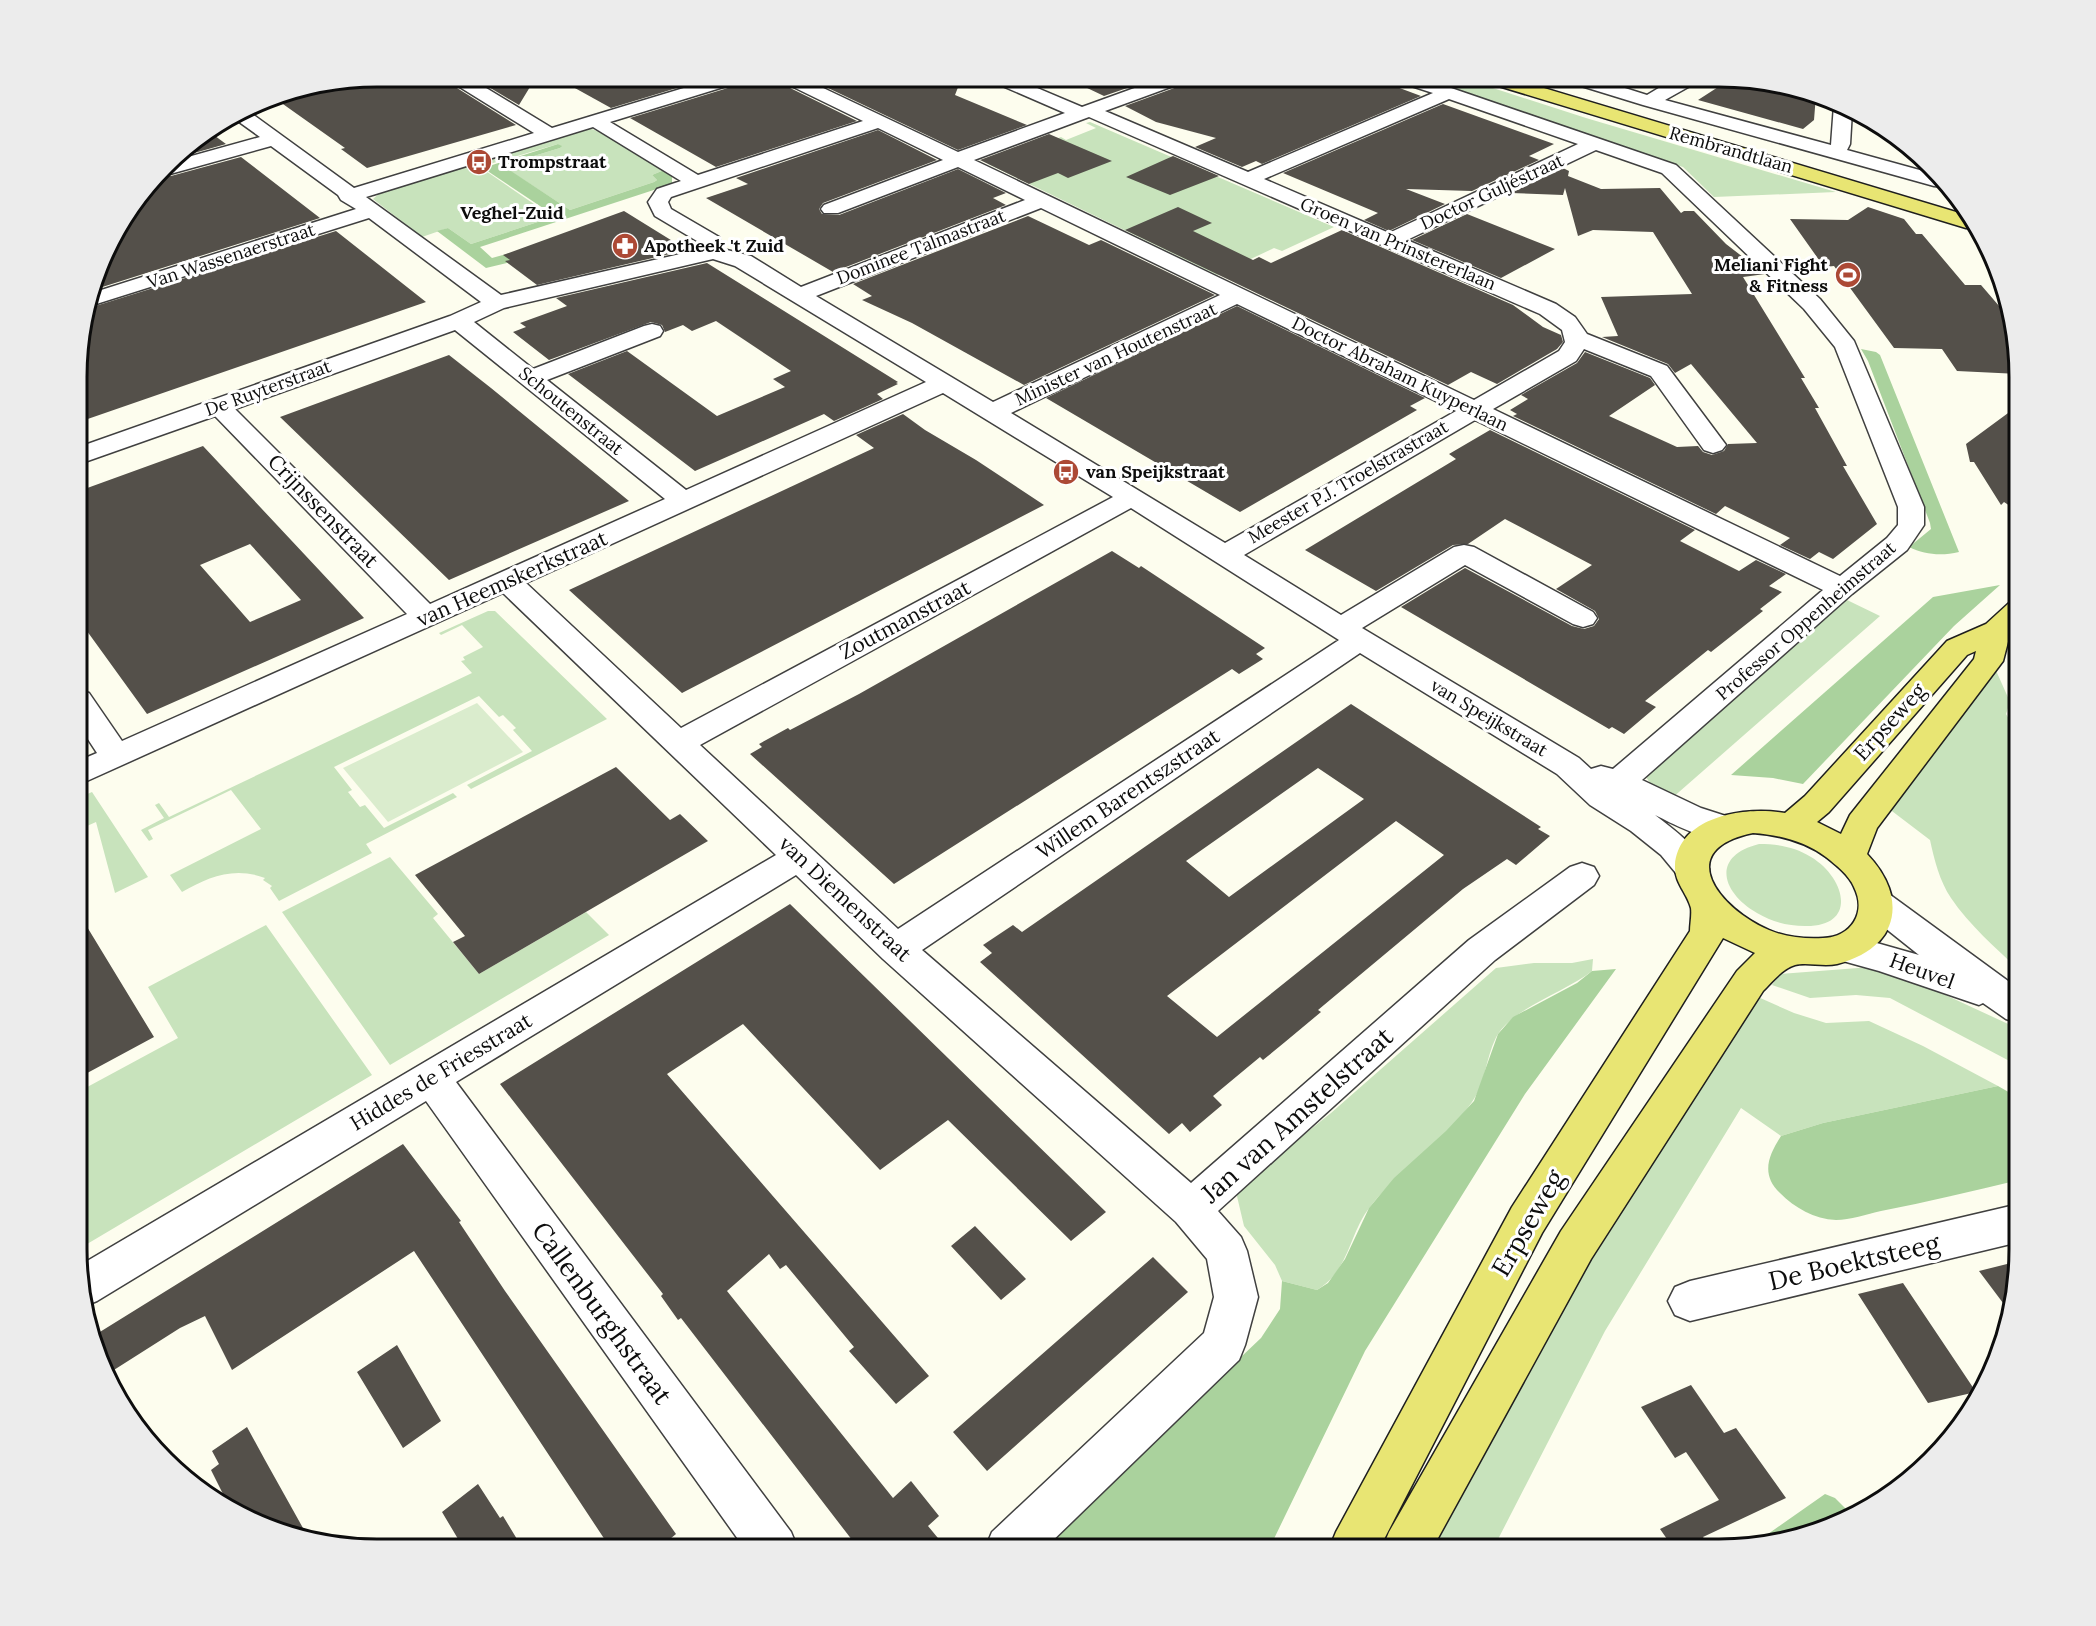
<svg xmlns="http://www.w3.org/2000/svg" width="2096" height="1626" viewBox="0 0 2096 1626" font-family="Lora,serif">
	<rect width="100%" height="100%" fill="#fdfdee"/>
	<path fill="#c8e3bc" d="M1416,77H1459L1586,118L1836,192L1714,197L1683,167L1594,140Z
		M1090,122L1334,227L1282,251L1274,248L1217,275L988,164L1061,137L1066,140L1096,128L1086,123Z
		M582,129H592L599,132L664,170L652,175L657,180L654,182L570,210L504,167L508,164L560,148L561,146L558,144L483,166V169L553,217L471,244L448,228L422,237L373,199L382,191Z
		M1847,600L1880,616L1671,799L1654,789L1644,774Z
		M488,611H495L607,719L471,789L467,785L532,751L513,730L516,728L503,715L499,717L479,696L334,767L352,790L348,792L360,807L365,805L384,828L453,793L457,797L366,844L372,853L279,901L270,888L272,886L263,880L265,878C234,866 208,877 182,892L170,875L261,829L231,790L148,830L153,839L149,841L141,830L164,818L155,805L159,803L169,817L472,673L461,661L465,660L463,657L483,647L462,625L441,635L439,633Z
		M1994,666L2010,702L2006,714L2019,737V970C1996,948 1969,925 1951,898C1940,882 1934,859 1930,840L1884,805Z
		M92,792L148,877L115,893L96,822L78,830V798Z
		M1759,844C1777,844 1795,847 1811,857C1846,878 1858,927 1805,926C1788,926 1772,922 1757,913C1721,892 1711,856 1759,844Z
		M390,857L438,914L433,918L479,974L586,912L609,935L390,1065L282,912Z
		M266,925L372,1075L77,1250L78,1092L178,1038L148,987Z
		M1593,959L1592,971C1567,991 1514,1008 1498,1034C1486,1054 1486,1083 1472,1102C1444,1142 1400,1168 1370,1207C1349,1233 1350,1270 1317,1290L1282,1281L1275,1265L1244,1226L1236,1192L1247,1180L1331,1113L1496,968L1534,963H1572Z
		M1871,967L1939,992L2019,1029V1066L1890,998L1856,995L1810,998L1772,985L1780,974Z
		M1758,997L1794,1013L1826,1023L1869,1021L1923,1046L1998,1086L1823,1123L1781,1136L1741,1108L1605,1331L1493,1549H1424L1460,1476L1586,1256Z"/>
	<path fill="#aad29d" d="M558,144L562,146L560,148L508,164L505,167L570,210L654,182L657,180L652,175L664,170L672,176V184L480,247L492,258L510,253L519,260L486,268L437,231L448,228L471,244L553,217L552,214L483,168Z
		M1861,349L1876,352L1880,355L1959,552C1942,556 1925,555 1909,547L1931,529L1930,523L1868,361Z
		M2000,585L1954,626L1803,784L1773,778L1731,775L1933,597Z
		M1616,969L1525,1094L1365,1351L1269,1549H1039L1261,1338L1280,1309L1282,1281L1317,1290L1328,1283L1345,1259L1369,1208L1394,1178L1446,1131L1474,1101L1498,1034L1513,1017L1577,983L1592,971Z
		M1998,1086L2019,1098V1180C1973,1191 1927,1202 1881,1211C1867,1214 1850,1220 1836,1220C1814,1219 1795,1208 1780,1193C1760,1174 1769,1155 1781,1136L1823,1123Z
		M1825,1494L1835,1498L1854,1517L1778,1544L1758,1546V1541Z"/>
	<path fill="#daeccd" d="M477,703L523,752L388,822L343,768Z"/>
	<path fill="#54504a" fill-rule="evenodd" d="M377,76L446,77L449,83L516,125L367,168L341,149L345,148L273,97L280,93Z
		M472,77H536L519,105Z
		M555,77H713L611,108Z
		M748,77H776L780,83L857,121L716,167L630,118L744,83Z
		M805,77H962L955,95L1027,125L958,150Z
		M1064,77H1159L1104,96Z
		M1192,77H1370L1421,96L1262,164L1256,161L1242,167L1195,147L1216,138L1156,122L1125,106L1188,83Z
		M1729,80L1816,95L1814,120L1803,129L1698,100Z
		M1443,104L1554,144L1529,156L1539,160L1472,191L1406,189L1445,204L1389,231L1364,220L1378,213L1283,173Z
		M878,130L937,160L823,203L819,209L822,214L839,215L958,169L1006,193L993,198L1006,205L833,272L706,198L748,184L736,178Z
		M211,133L226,144L173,159L179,151Z
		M1049,134L1112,161L1068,178L1058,173L1029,184L980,160Z
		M1173,156L1219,176L1170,195L1126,177Z
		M241,157L320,218L96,289L117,227L125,217L135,214L131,210L158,176H171Z
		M1563,168L1569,171L1568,176L1601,189L1660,188L1681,213L1684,211H1694L1726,244L1765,274L1743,277L1805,378H1801L1819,408H1815L1847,466H1843L1877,524L1833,559L1819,552L1810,559L1780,545L1790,538L1725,506L1716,514L1513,416L1517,414L1510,410L1528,399L1521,395L1577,363L1585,352L1650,378L1655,385L1609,416L1677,447L1698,446L1703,452L1712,455L1724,451L1728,444L1757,443L1691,364L1675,373L1668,364L1602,337L1618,336L1601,297L1692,294L1653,232L1593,230L1578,236L1565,188L1563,195L1511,193Z
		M1178,207L1212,223L1193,231L1253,260L1259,257L1271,263L1342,230L1513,305L1543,327L1561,335L1563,342L1557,349L1497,384L1471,372L1448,385L1125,230Z
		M1868,207L1904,219L1916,234H1922L1965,285H1981L2012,321L2019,374L1957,371L1942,349L1894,348L1834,266L1824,267L1790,219L1848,220Z
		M624,211L687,250L537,285L505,261L510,260L503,255Z
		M1467,214L1555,249L1501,278L1412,240Z
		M1028,216L1089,245L1101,240L1215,295L1024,385L912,323L862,300L872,296L853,284Z
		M336,231L426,302L79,422V338L89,308Z
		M707,263L898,382L896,383L898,384L877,394L883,399L834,421L824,414L695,471L568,374L627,351L717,416L785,387L773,379L791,371L716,321L692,331L683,325L665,332L662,325L651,322L549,360L513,332L526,327L520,323L567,306L556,298Z
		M1237,306L1425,398L1410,406L1417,410L1240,512L1046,398Z
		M449,355L491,388L629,501L449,580L280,417Z
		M2019,405V512L2004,502L2001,505L1974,462H1970L1966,444Z
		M903,414L925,430L976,460L1044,505L682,693L569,590L874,448L856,435Z
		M1490,430L1695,530L1680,541L1739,571L1756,560L1786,574L1769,586L1782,592L1760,609L1763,611L1711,652L1708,650L1645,701L1656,707L1624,734L1612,727L1609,729L1401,607L1465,568L1572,626L1584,629L1594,626L1599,619L1595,611L1556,589L1592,565L1505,519L1468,544L1453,545L1376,591L1305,550L1456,459L1449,454Z
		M203,446L364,618L147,714L79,620V491ZM250,544L301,600L250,622L200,565Z
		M1112,551L1139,568L1141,566L1265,648L1256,654L1263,659L1239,674L1232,669L894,884L750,754L762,747L759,744L788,728L790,730L859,694Z
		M1351,704L1541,827L1538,829L1550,836L1516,865L1507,859L1463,889L1318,1010L1321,1012L1285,1042L1263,1060L1260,1057L1213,1096L1222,1105L1190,1132L1182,1123L1169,1134L980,962L992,953L983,945L1013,925L1022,932ZM1318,768L1364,799L1229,897L1186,861ZM1396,821L1444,855L1217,1037L1167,996Z
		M616,767L670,820L680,814L708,841L479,974L453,942L465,936L415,875Z
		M790,904L1106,1212L1071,1241L948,1120L880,1170L743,1024L667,1074L929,1376L896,1404L849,1351L854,1347L786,1265L780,1269L769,1254L727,1291L893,1498L911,1481L939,1516L928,1526L947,1549H859L681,1318L678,1320L661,1296L663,1294L500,1084Z
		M78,912L154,1037L78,1078Z
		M403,1144L461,1221L459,1222L505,1291L676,1534L658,1549H611L414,1251L232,1370L205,1316L180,1328L106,1375L95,1335Z
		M975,1226L1026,1279L1001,1300L951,1246Z
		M1153,1257L1188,1292L987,1471L953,1432Z
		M2019,1261V1269L2009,1311L1979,1271Z
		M1903,1283L1960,1368L1976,1392L1928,1403L1858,1294Z
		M397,1345L441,1421L403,1448L357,1372Z
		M1691,1385L1724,1433L1736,1428L1786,1498L1703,1537L1712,1550L1674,1549L1660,1529L1719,1500L1686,1452L1675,1458L1641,1407Z
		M247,1427L265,1460L308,1537L263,1527L229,1506L211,1470L219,1464L212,1451Z
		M478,1484L500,1518L503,1516L523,1549H464L442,1512Z"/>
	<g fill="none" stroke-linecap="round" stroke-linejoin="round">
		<g stroke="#404040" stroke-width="3">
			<path id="minor" d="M448,77H468L552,128L720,77H746L743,81L610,122L698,175L863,121L781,81L778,77H800L958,152L1065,113L991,81L988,77H1011L1082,107L1165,77H1190L1187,81L1105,111L1248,172L1433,93L1396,81L1393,77H1419L1676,165L1820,299L1854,341L1924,507V525L1907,550L1852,594L1642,780L1701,808L1732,818L1737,827L1732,836C1708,843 1677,826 1655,815C1676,831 1696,846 1709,869L1704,878L1692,882L1680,878L1661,855L1631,831L1590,805L1557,774L1360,653L922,950L1191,1183L1469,940L1570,867L1582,863L1594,867L1599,876L1594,885L1495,960L1218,1211L1241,1237L1247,1251L1258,1297L1245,1345L1239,1360L1044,1549H985L992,1532L1204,1333L1214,1297L1207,1259L1176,1222L883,959L796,875L456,1082L791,1532L798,1549H745L426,1101L97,1301L87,1305L77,1267L776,855L503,593L78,785V761L97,753L78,724V690L89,693L122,741L407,614L215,416L79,464V447L450,316L481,302L369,218L90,306L95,292L356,209L341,200L338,195L271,146L170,174L160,175L170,162L260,137L235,119L248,111L354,188L534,133L450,81ZM1449,99L1578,144L1389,233L1264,179ZM1089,117L1540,314L1562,330L1565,342L1559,351L1474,400L974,160ZM593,127L681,181L657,189L648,202L655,216L702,244V249L501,295L366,197ZM878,128L943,160L824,205L821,209L824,213H838L958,167L1025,200L801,287L751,256L723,249L719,237L671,209L668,202L671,197ZM1596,150L1662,173L1804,309L1835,347L1898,507V525L1887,538L1840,576L1493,409L1576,361L1584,349L1651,376L1704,450L1713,453L1722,450L1726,445L1667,366L1587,334L1575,317L1556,304L1407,240ZM1041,208L1220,295L993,402L816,296ZM713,259L735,266L926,382L686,490L547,380L660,336L663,331L660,326L652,324L644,326L533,369L474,322L504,308ZM1237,304L1456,411L1225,543L1011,413ZM455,330L665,499L430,604L235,409ZM943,393L1113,497L681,728L526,583ZM1475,420L1823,590L1613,769L1601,766L1591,769L1579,758L1362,628L1465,565L1573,624L1583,627L1593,624L1597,618L1593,612L1474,547L1464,545L1454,547L1341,615L1244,555ZM1131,508L1339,640L898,929L700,745Z
				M1562,77H1590L1647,95L1677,77H1695L1690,86L1665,100L1831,145L1834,105L1837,101L1852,111L1850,144L1847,150L1934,174L1944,187L1934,186L1643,105L1565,81Z
				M1877,890L1889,894L2019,989V1023L2006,1019L1983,1003L1979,1005L1879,971L1832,958L1827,948L1832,938L1845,934L1919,955L1865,912L1860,903L1865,894Z
				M2019,1204V1242L1690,1321L1675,1315L1668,1301L1675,1287L1690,1281Z"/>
		</g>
		<g stroke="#1e1e1e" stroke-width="3">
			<path id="major" d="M1479,77H1507L1966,215L1977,229L1966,228L1482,81Z
				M2019,600V625L2010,634L2003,661L1877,828L1867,854C1910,899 1898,949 1837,964C1823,967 1807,962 1795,965C1782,969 1772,982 1763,991L1591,1259L1432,1549H1382L1389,1532L1561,1231L1737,971L1755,953L1723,938L1542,1233L1379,1549H1329L1336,1532L1512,1207L1690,931C1690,924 1692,915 1691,908C1687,893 1674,882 1675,865C1679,815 1747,806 1785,813L1805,796L1947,641L1986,624L2009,603ZM1976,651L1974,659L1850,815L1841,834L1817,822L1829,812L1967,655ZM1753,833C1780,835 1804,841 1826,857C1836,865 1849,875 1854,887C1867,913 1851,937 1823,938C1805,939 1785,937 1769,930C1720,909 1671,850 1753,833Z"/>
		</g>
		<use href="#minor" fill="#fff" fill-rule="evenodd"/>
		<use href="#major" fill="#e8e573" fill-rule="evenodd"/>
	</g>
	<defs>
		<g id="bus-disc" transform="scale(1.35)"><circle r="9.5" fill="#ac4935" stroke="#fff"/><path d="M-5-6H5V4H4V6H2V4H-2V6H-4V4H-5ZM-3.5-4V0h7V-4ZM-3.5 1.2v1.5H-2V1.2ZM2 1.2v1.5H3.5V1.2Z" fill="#fff"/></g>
		<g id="pharmacy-disc" transform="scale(1.35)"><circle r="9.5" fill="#ac4935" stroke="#fff"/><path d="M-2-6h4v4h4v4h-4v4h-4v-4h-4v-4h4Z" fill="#fff"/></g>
		<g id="stadium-disc" transform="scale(1.35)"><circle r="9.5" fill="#ac4935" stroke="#fff"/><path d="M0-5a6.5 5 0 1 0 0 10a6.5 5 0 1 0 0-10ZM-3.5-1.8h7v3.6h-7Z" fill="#fff"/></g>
	</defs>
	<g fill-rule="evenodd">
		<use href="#bus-disc" x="479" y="162"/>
		<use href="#pharmacy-disc" x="625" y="246"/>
		<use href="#stadium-disc" x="1848" y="275"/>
		<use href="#bus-disc" x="1066" y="472"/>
	</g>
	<g text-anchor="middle" stroke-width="6" stroke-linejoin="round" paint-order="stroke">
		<g font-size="18" fill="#0d0d0d" stroke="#fff">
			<text transform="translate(1731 150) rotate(16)" y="6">Rembrandtlaan</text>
			<text transform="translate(1492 192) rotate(-25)" y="6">Doctor Guljéstraat</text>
			<text transform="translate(1398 244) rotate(23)" y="6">Groen van Prinstererlaan</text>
			<text transform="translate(921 247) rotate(-21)" y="6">Dominee Talmastraat</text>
			<text transform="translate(231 256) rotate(-18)" y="6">Van Wassenaerstraat</text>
			<text transform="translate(1116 354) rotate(-25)" y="6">Minister van Houtenstraat</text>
			<text transform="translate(1400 374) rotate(26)" y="6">Doctor Abraham Kuyperlaan</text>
			<text transform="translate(268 388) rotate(-20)" y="6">De Ruyterstraat</text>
			<text transform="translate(571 411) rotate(39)" y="6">Schoutenstraat</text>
			<text transform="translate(1348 482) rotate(-30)" y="6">Meester P.J. Troelstrastraat</text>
			<text transform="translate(1806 621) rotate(-41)" y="6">Professor Oppenheimstraat</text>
			<text transform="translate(1489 718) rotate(31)" y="6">van Speijkstraat</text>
		</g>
		<g font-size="18" font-weight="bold" fill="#0d0d0d" stroke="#fff" text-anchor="start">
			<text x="498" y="168">Trompstraat</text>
			<text x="644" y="252">Apotheek 't Zuid</text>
			<text x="1828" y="271" text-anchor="end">Meliani Fight<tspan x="1828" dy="21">&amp; Fitness</tspan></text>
			<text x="1086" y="478">van Speijkstraat</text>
		</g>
		<g font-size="18" font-weight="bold" fill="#0d0d0d" stroke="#fff">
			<text x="512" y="219">Veghel-Zuid</text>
		</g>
		<g font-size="21" fill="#0d0d0d" stroke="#fff">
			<text transform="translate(323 511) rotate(46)" y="7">Crijnssenstraat</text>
			<text transform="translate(512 579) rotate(-24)" y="7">van Heemskerkstraat</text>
			<text transform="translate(905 620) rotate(-28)" y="7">Zoutmanstraat</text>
			<text transform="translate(1890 722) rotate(-48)" y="7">Erpseweg</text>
			<text transform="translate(1128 794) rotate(-34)" y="7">Willem Barentszstraat</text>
			<text transform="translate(845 899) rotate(43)" y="7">van Diemenstraat</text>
			<text transform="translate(1922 971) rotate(20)" y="7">Heuvel</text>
			<text transform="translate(441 1072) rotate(-31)" y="7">Hiddes de Friesstraat</text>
		</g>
		<g font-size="26" fill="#0d0d0d" stroke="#fff">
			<text transform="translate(1297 1115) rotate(-42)" y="9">Jan van Amstelstraat</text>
			<text transform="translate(1528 1223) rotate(-60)" y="9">Erpseweg</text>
			<text transform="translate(1854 1262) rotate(-13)" y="9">De Boektsteeg</text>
			<text transform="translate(602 1313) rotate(54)" y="9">Callenburghstraat</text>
		</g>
	</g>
	<path d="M0 0H2096V1626H0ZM377 87H1719A290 290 0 0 1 2009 377V1249A290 290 0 0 1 1719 1539H377A290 290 0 0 1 87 1249V377A290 290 0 0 1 377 87Z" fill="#ececec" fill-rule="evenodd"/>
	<path fill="none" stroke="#0d0d0d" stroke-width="3" d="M377 87H1719A290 290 0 0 1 2009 377V1249A290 290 0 0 1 1719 1539H377A290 290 0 0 1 87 1249V377A290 290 0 0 1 377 87Z"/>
</svg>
